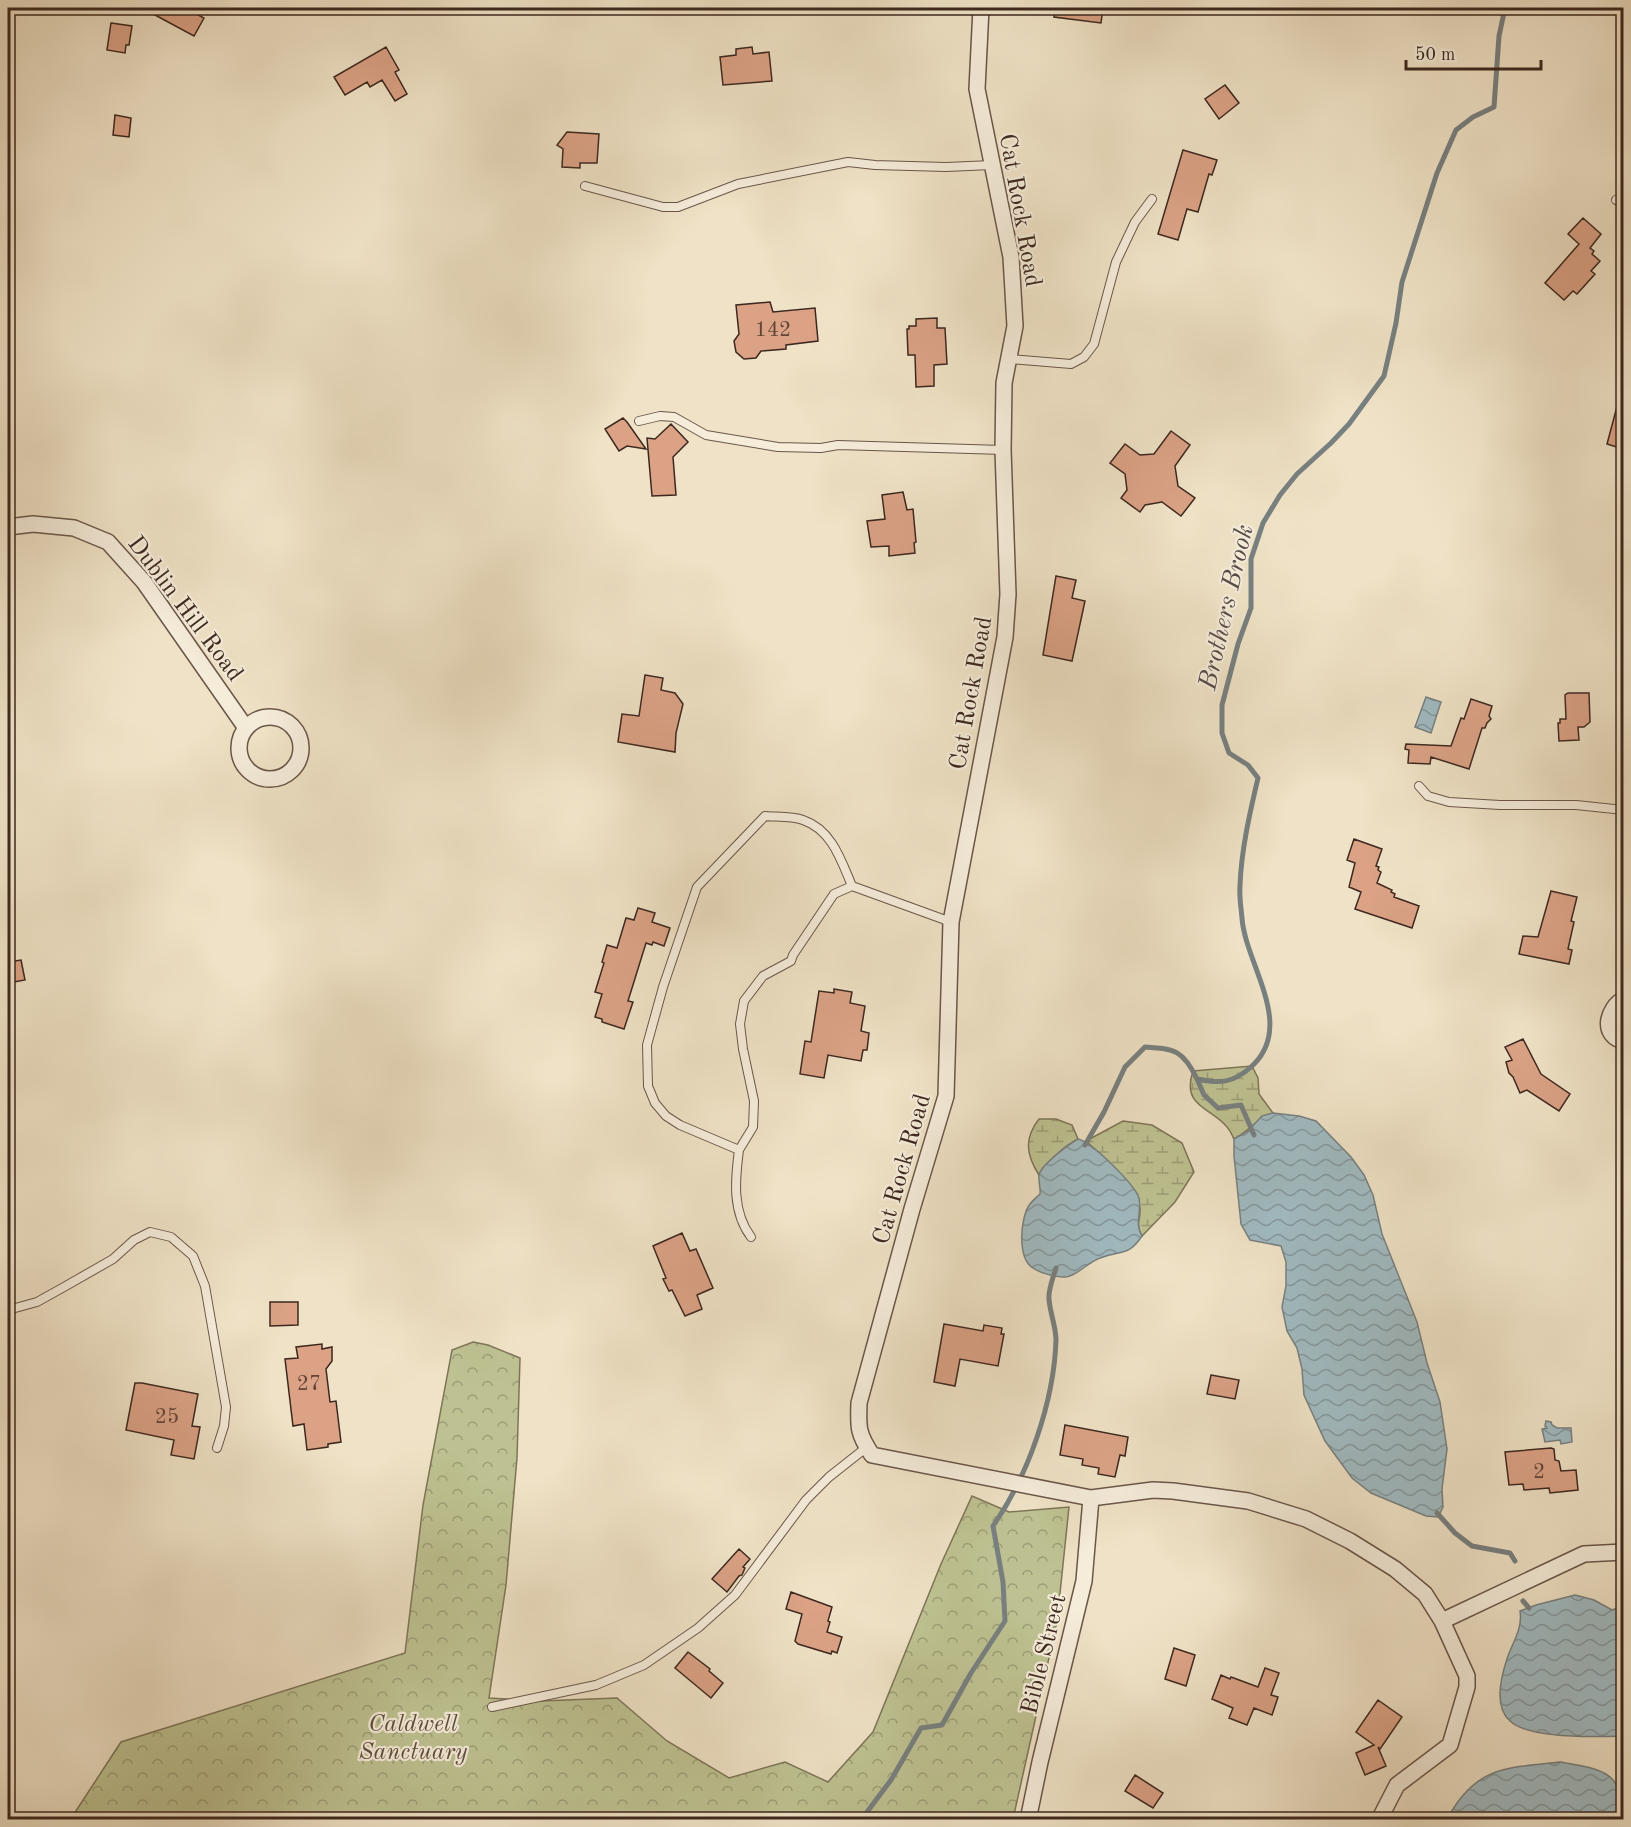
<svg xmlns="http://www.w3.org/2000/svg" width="1631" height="1827" viewBox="0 0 1631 1827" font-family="'Old Standard TT',serif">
	<defs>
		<pattern id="wetland-marsh" width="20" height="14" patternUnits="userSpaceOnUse" patternTransform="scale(1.5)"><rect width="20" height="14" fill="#bec292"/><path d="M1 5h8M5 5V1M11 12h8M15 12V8" fill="none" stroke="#9c9e77"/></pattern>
		<pattern id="park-crowns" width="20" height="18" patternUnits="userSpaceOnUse" patternTransform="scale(1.5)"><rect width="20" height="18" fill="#bec292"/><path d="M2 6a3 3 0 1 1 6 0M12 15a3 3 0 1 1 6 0" fill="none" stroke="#9c9e77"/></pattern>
		<pattern id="water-waves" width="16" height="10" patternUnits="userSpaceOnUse" patternTransform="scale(1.5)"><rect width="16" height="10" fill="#a0bac1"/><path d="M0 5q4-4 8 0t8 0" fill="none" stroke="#84979c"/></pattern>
	</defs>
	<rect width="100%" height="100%" fill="#efe2c6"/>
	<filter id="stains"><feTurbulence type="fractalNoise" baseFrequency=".00333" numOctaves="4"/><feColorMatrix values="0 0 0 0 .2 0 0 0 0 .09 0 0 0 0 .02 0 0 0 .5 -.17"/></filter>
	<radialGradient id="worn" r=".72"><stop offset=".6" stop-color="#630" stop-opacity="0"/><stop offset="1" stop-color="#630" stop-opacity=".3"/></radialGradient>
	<path fill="url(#wetland-marsh)" stroke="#7e7558" stroke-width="1.5" d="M1252,1066L1258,1078L1259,1094L1273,1113C1258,1118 1249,1131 1234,1139C1232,1135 1230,1130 1227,1127C1211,1107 1181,1107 1193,1071Z
		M1039,1119H1056L1072,1125L1078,1139C1063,1147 1048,1161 1039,1175C1026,1155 1024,1138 1039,1119Z
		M1123,1121L1152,1125L1182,1143L1194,1172L1175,1202L1142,1236C1135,1225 1141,1218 1140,1208C1138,1187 1101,1155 1086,1141Z"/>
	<path fill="url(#park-crowns)" stroke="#7e7558" stroke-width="1.5" d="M473,1342L488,1345L520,1358L517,1458L506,1585L489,1698L540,1701L617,1698L667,1741L729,1778L785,1762L828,1782L873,1732L941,1564L972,1496L1009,1512L1069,1507L1057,1622L1013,1819L70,1820L121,1742L405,1653L423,1505L452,1350Z"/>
	<path fill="url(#water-waves)" stroke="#788080" stroke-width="1.5" d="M1426,697L1441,702L1431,733L1415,727Z
		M1273,1113L1299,1116L1316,1121L1351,1157L1364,1175L1373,1195L1382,1234L1417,1322L1427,1363L1440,1402L1447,1449L1442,1489L1443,1507L1438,1517L1426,1516L1371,1493L1352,1478L1325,1441L1304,1395L1302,1369L1297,1348L1287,1331L1282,1307L1286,1286V1262L1281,1246L1250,1240L1241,1224L1234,1156V1139L1248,1131L1262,1116Z
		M1078,1139C1092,1142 1135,1185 1139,1198C1142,1211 1134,1224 1142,1236C1128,1257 1121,1250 1100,1258C1088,1262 1076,1277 1064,1277C1055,1277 1040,1273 1033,1268C1017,1258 1020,1217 1030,1204C1033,1200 1037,1197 1040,1194C1041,1189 1038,1180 1039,1175C1041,1165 1069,1144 1078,1139Z
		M1546,1421L1551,1422L1552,1425L1557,1428H1571L1572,1442L1561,1444L1560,1440L1545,1442L1542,1429L1547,1428L1545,1426Z
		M1575,1595L1594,1600L1612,1610L1623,1606V1736C1598,1737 1529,1739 1510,1721C1494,1707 1501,1677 1507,1659C1512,1643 1523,1629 1520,1611L1536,1605Z
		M1560,1762C1602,1769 1624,1771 1623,1819H1447C1476,1766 1505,1768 1560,1762Z"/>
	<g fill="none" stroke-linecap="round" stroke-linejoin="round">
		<path stroke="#788080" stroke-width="5" d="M1197,1079L1204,1095L1218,1108L1241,1105L1254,1135
			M1085,1145L1104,1112L1125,1067L1145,1047C1175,1049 1183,1050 1197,1079C1220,1084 1233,1083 1251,1067C1297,1026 1245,964 1242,918C1241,907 1239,896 1240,886C1241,851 1250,812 1258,778L1248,765L1229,753L1222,733V705L1238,644L1251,608V559L1263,523L1280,495L1297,474L1331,443L1349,424L1384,376L1396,323L1402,282L1437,173L1456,130L1473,117L1494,107L1499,36L1505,8
			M1437,1513L1455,1533L1472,1546L1510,1553L1515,1561
			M1523,1601L1529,1608
			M861,1820L891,1780L921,1728L942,1725L971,1673L1005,1621L1003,1582L993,1526C1028,1476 1054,1402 1056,1340C1056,1327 1050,1313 1049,1299C1048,1290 1053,1278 1056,1268"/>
	</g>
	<path fill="#dba286" stroke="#3d281f" stroke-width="1.5" d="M142,8H185L204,18L194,36Z
		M1055,8H1103L1101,23L1054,17Z
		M111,23L132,26L129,45H126L125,53L107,50Z
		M386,47L399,70L395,72L407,94L395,101L382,80L370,87L367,82L345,95L334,77Z
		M752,47L753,54L769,52L772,81L723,85L720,57L736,55V49Z
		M1225,85L1239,103L1219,119L1205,99Z
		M115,115L131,118L129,137L113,135Z
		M567,132L599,134L597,163H580V168L562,167L563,149L557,145Z
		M1183,150L1217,160L1212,175L1209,174L1198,212L1187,209L1178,240L1158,234Z
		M1583,218L1601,234L1590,248L1594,251L1592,254L1600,261L1591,271L1595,274L1577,294L1573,291L1564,300L1545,283L1579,244L1568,234Z
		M770,302L773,312L815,308L818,341L786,345V349L761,351L756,358L744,359L736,352L734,341L739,334L736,305Z
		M937,318V328H945L947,364L934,365V386L916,387L915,355H908L907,329H909V326H916V319Z
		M1619,399L1623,400V449L1607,444Z
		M623,418L627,422L646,449L627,446L619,451L605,429Z
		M671,424L688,442L673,457L676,495L652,496L647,438L655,439Z
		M1171,431L1190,445L1175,466L1178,486L1195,498L1181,516L1162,502L1145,505L1140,512L1121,498L1127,490L1125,474L1110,463L1125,444L1140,455L1154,454Z
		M903,492L907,510L913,509L916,542L914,543L915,553L889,556V546L871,547L867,521L885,519L882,495Z
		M1056,576L1076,580L1072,598L1085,601L1072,661L1043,655Z
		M645,675L663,678L661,690L675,693L683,704L676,733L675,752L618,742L622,714L639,716Z
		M1568,693H1589L1590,722L1584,727H1578L1579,740L1559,741L1558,723H1560V719H1566L1565,695Z
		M1471,699L1492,706L1489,716L1491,719L1487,723L1485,728H1482L1469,769L1431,757L1430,764L1408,763L1409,750L1405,749L1406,744L1451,746L1461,718L1464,719Z
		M1354,839L1382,849L1376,866L1379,867L1378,870L1381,872L1377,883L1392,890L1391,892L1395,894L1394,897L1419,906L1412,928L1355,909L1361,892L1349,887L1355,863L1347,860Z
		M1551,891L1577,897L1571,921L1574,922L1568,949L1572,950L1569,964L1519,954L1523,936L1538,937Z
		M638,908L655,913L652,922L670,928L664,946L653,942L652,945L646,943L628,1001L633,1002L624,1029L602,1022V1019L595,1017L602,994L595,992L604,963L602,962L607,945L617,948L626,918L634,920Z
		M21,960L25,980L8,983V962Z
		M834,989L852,992L850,1003L865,1006L861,1031L869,1033L867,1050H863L861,1061L828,1055L824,1078L800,1074L805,1041L811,1042L819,991L834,993Z
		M1523,1039L1541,1074L1570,1094L1559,1111L1527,1090L1520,1093L1513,1077L1509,1073L1506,1062L1512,1060L1505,1047Z
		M682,1233L690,1251L696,1249L713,1288L697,1295L702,1309L685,1316L672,1290L669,1291L663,1279L666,1278L653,1246Z
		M270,1302H298V1325L270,1326Z
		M944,1324L983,1331L984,1325L1002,1328L1001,1334H1004L998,1366L960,1359L955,1386L934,1382Z
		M322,1344V1349L332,1347V1361L326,1369L330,1402L336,1401L341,1442L328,1444V1447L307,1450L304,1424L293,1426L285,1359L298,1358L296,1347Z
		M1211,1375L1239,1380L1235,1399L1207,1394Z
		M135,1383H142L198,1394L192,1426L200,1427L194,1459L171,1455L174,1440L126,1430Z
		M1065,1425L1128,1437L1125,1456L1120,1455L1115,1477L1098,1474L1099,1468L1082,1465L1083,1459L1060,1455Z
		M1551,1448L1554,1449L1555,1460L1559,1461L1561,1471L1576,1470L1578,1490L1550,1493L1549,1488L1524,1490L1523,1484L1509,1485L1505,1452Z
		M739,1549L750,1559L743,1567L745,1568L742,1575L739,1576L727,1592L712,1579Z
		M791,1592L832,1607L828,1621L830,1622L827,1632L842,1637L837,1653L832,1651L831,1654L798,1644L795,1641L802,1614L786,1609Z
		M1174,1648L1195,1655L1186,1686L1165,1679Z
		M688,1652L710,1669L709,1671L723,1683L711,1698L675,1668Z
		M1265,1668L1279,1673L1271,1695L1278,1697L1272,1715L1254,1708L1247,1725L1229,1718L1233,1708L1212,1699L1221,1675L1230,1679L1231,1677L1258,1687Z
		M1378,1700L1402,1717L1380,1749L1378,1747L1386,1766L1365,1775L1356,1753L1374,1745L1356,1732Z
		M1135,1775L1163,1793L1153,1808L1125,1791Z"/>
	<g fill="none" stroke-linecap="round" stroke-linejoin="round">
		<g stroke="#6a5649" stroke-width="10">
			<path id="service" d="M585,186L663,207H678L738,184L848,162L875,165L946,167L992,165
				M1616,200L1624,204
				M1009,359L1071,364L1084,357L1094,344L1116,262L1135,222L1152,199
				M639,421L660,416L674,417L706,435L778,447L821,448L838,445L1003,450
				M1419,786L1428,796L1449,802L1500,805H1576L1624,810
				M739,1150L753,1127L754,1101L743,1049L740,1024L744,1001L763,976L791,961L793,955L834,894L852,886
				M751,1237C732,1212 735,1180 739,1150L680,1125L666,1116L655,1103L648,1086L647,1045L663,987L697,887L765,816C777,817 792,816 803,820C832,830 841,860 852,886L951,922
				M8,1310L37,1302L64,1287L113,1259L134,1240L150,1232L171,1237L193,1256L205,1286L226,1407L224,1426L217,1448
				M492,1707L596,1685L644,1665L698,1628L735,1595L806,1500L829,1477L867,1447"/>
		</g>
		<g stroke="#6a5649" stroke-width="18">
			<path id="minor" d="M981,8L977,89L1011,257L1015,326L1004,383L1003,450L1008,594L1005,637L951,922L946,1096L912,1209L859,1403C858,1428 858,1434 872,1455L1091,1498L1153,1490L1173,1491L1248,1501L1306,1519L1350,1541L1395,1569L1425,1594L1442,1621L1467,1676V1687L1450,1745L1397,1785L1379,1820
				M8,527L33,524L74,528L108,542L144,582L246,728
				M239 748a31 31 0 1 1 62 0a31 31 0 1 1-62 0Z
				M1624,999C1607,1008 1600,1036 1624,1041
				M1442,1621L1584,1554L1624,1552
				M1028,1820L1040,1762L1084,1581L1091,1498"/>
		</g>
		<use href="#service" stroke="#f5ecda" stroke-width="8"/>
		<use href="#minor" stroke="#f5ecda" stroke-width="15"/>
	</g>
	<g text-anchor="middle" stroke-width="4.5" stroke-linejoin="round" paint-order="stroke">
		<g font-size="21" fill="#644639">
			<text x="773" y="336">142</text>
			<text x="309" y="1390">27</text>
			<text x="167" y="1423">25</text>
			<text x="1539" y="1478">2</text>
		</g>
		<g font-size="24" fill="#3d281f" stroke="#f5ecda">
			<text transform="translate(1021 210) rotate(80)" y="8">Cat Rock Road</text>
			<text transform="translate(186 608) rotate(53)" y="8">Dublin Hill Road</text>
			<text transform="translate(970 693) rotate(-80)" y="8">Cat Rock Road</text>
			<text transform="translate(901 1169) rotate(-74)" y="8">Cat Rock Road</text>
			<text transform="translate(1043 1654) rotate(-76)" y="8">Bible Street</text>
		</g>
		<g font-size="24" font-style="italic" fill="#5d4e3c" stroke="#f5ecda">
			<text x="413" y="1731">Caldwell<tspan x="413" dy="28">Sanctuary</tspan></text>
		</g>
		<g font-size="26" font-style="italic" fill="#564c48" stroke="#f5ecda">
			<text transform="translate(1225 607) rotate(-77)" y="9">Brothers Brook</text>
		</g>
	</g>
	<rect width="1631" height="1827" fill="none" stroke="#efe2c6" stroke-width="30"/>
	<rect x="9" y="9" width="1613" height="1809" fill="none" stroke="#3d281f" stroke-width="3"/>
	<rect x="15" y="15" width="1601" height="1797" fill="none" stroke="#3d281f" stroke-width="1.5"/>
	<path d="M1406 60v9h135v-9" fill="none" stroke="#3d281f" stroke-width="3"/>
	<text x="1415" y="60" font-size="18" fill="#3d281f" stroke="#f5ecda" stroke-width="4.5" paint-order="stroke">50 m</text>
	<rect width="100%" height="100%" filter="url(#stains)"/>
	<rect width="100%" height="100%" fill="url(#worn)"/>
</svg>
